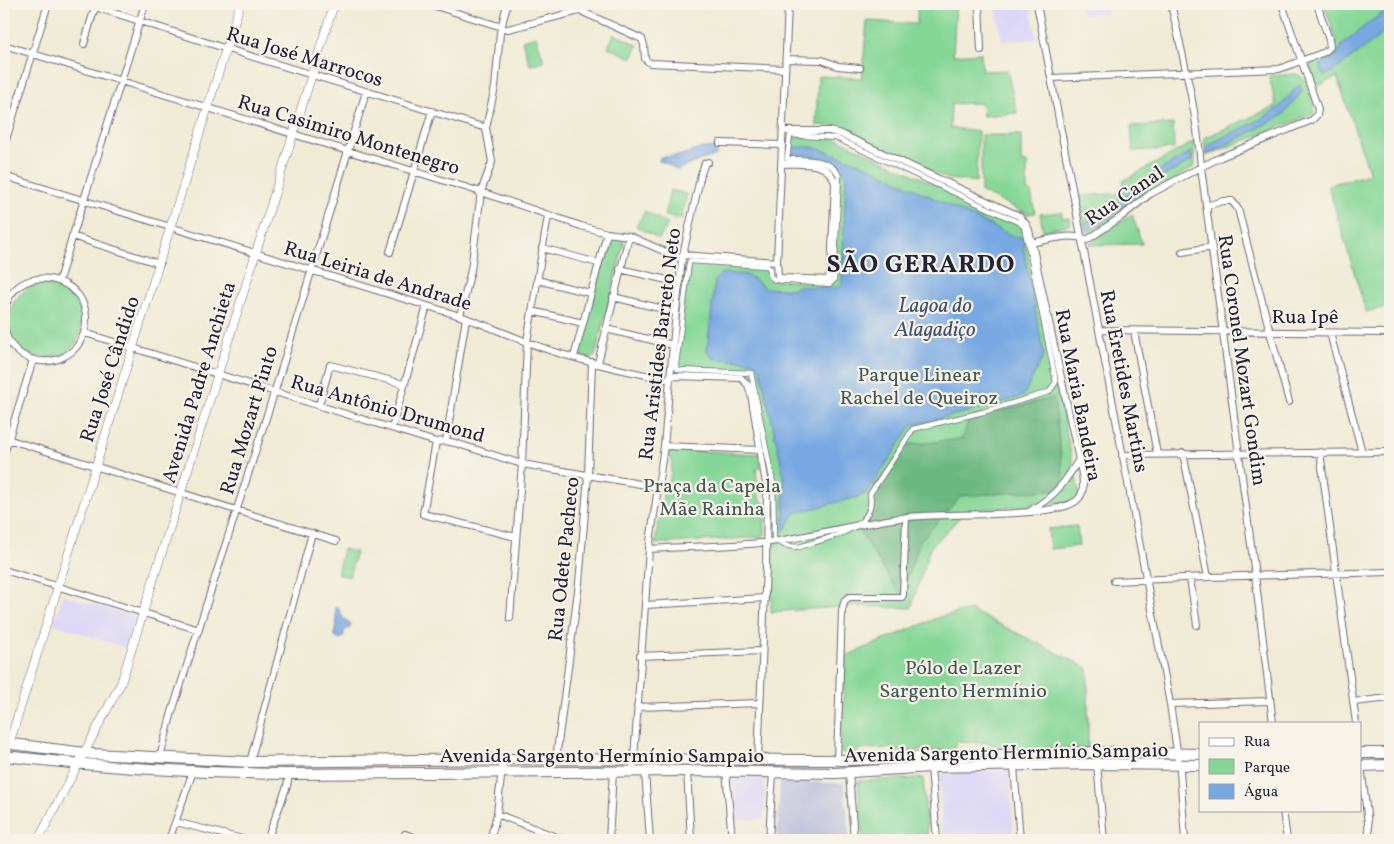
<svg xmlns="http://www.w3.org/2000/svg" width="1394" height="844" viewBox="0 0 1394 844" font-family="Vollkorn,serif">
	<rect width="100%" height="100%" fill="#f7f3e8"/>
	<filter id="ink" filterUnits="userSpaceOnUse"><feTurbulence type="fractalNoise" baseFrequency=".02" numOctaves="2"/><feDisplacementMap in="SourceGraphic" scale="10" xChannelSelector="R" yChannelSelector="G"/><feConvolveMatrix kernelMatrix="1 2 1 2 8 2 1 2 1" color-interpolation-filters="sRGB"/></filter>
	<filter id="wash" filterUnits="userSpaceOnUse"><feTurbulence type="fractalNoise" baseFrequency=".0096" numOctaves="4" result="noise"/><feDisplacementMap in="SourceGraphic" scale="20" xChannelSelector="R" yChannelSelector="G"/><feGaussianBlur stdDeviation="1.12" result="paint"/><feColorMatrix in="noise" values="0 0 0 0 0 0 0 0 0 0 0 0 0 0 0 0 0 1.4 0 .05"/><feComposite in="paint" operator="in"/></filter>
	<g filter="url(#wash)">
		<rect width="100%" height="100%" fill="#f0ebd5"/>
		<path fill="#dad6f7" d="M995,4H1030L1037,39L1002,41Z
			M1080,4H1106L1108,14H1082Z
			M64,595L135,617L126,648L54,624L62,596Z
			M1009,769L1014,840H943L939,777L943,774Z
			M732,775L765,777L764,819L734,820Z"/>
		<path fill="#c0c2dd" d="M780,782L844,783L850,840H777Z"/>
		<path fill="#86d797" stroke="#547c69" d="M917,4H956L953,55L981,53L982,71L1007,70L1017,113L983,116L982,103L951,104L950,128L978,131L976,182L948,179L833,126L816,125L818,76L862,78L867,21L917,24Z
			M1324,4H1390V306L1366,312L1328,185L1370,174L1337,77L1320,85L1315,83L1309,66L1311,63C1323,59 1334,57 1337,43Z
			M614,34L638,45L632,58L608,47Z
			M536,36L544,61L530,65L522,40Z
			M1296,74C1309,78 1314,99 1314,112L1313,114L1208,155H1206L1204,138L1276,106L1269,76Z
			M1173,124L1174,149L1133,151L1131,126Z
			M981,135H1021V162L1027,163V191L1031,192L1035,213L1028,214L981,192Z
			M831,136L1022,225L1081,501L966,511L930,548L911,608L853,606L771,612L774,496L751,373L679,370L676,365L689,262L767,266L773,280L832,283L839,175L826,163L787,159L789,137Z
			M1194,142L1195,166L1086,236L1079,196L1124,193L1123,181Z
			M670,190L687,194L681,220L665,216Z
			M645,211L668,224L659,239L636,226Z
			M1062,212V218H1070L1071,224L1043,231L1040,214Z
			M1132,214L1142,244L1089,245V244Z
			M613,236L623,239L624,243L595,356L591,358L581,356L579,352L609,239Z
			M9 321a37 37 0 1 1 74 0a37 37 0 1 1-74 0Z
			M673,450L759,454L761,467L756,469L759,498L764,503L765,534L763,537L655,544L665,484L670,479L672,460L668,456V452Z
			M1077,526L1079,546L1050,549L1048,529Z
			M343,549L356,552L349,577L337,574Z
			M970,610L1088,668V749H995L990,743L957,742L954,749L897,752L896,748L859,749L857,755H846L840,751L846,656L939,617Z
			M923,778L928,840H863L858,781Z"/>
		<path fill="#6cb880" stroke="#476d5e" d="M1054,398L1065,489L961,496L920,541L901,596L858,529L873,512L872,494L905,445L962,439L969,418Z"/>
		<path fill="#77a8e2" stroke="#4c658e" d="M1390,8V28L1334,71L1324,76L1320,65L1337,55L1342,45L1366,25Z
			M1300,84L1302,91L1283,115L1207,155L1206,147C1227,133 1261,123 1279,107C1286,101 1293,91 1300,84Z
			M717,147L716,156L701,160L677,170L666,163L659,161L660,157L678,156L703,148Z
			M793,147H813L863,164L1010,235L1024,238L1025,244L1023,246L1044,355L1023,396L988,407L912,425L867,493L858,497L795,513L783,532L779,530L784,520V476L760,368L752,361L714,359L707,351L715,280L722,273L748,275L765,288L792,289L798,286L837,288L842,283L846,176C833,159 814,154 793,155Z
			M1191,152L1193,160L1159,179L1107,219L1087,231L1085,222L1096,218L1152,175Z
			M335,607H338L343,618L351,624L350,628L345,630L343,637L339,639L334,635L337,627Z"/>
	</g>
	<g filter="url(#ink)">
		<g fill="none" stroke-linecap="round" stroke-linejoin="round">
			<g stroke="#6a6871" stroke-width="6">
				<path id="pedestrian" d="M790,135L836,138L1020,223L1024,227L1030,254L1056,382L1049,392L983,412L913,429L870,494C877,531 825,538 799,547C790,547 780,546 774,538L773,483L751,373L679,370L676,368V365L689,263L690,261L767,266L770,269V276L775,280L830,284L834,280L839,176C831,157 804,160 787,159Z"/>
			</g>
			<g stroke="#6a6871" stroke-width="8">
				<path id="minor" d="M86,4L221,47L486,128
					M429,4L508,29L579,11L583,12L642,39L644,45L645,59L650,63L785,69
					M979,4L981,50
					M1037,4L1170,704L1180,771L1185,840
					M1171,4C1183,57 1197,112 1201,167L1255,575L1273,723
					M84,44L95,7
					M4,45L481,192L581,226L607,233L629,236L682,259
					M786,59L822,60L838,66L860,68
					M1051,78L1279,69L1325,52L1330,47L1329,40L1317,4
					M720,143L782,145
					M4,146L48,4
					M781,164C800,164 829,160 835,183L831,271L828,280L782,278L778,277L777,262L788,4
					M4,176L460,316C489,326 517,339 546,349C584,362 625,371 665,379L675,376L741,378L748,385L751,394L767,490L766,566L758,760
					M1206,206L1223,201H1232L1238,209L1270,332L1289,402
					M72,236L160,264
					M1031,243C1049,240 1069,232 1087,240L1121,217L1150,194L1201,167L1221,157L1312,120L1317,115L1318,109L1282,4
					M542,248L598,263
					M390,252L432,111
					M1182,252L1212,247
					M683,255L777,262
					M620,269L680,283
					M59,280L145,4
					M537,280L590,293
					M613,297L676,312
					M532,311L583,323
					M4,313C12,258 96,273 85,329C83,340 75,351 65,356C40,370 8,355 4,327
					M460,316L471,270L481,192L492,162L486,128L495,87L500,33L507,4
					M606,329L673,345
					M1099,330L1390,333
					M1134,331L1157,454
					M85,333L436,442L446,441L455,443L522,464L658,487
					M1330,333L1362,452
					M574,357L607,233
					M598,363L629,236
					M319,405L330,365L404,384
					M392,428L427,306
					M4,438L336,541
					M446,441L466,318
					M436,442L423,514L516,537
					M664,446L761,450
					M1320,452L1356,723
					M1183,453L1208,577
					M4,454L33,360
					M1122,455L1390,452
					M1030,511C1056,495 1064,484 1079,459
					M649,549C692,546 736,547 778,541C821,534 864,522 908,517C952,513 996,516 1040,511C1052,509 1066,508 1076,501C1086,494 1083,479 1081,469L1029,230L1026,224L1019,216L841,134L830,131H783
					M4,570L199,630
					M1190,578L1197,625
					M1114,581L1208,577L1390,572
					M645,605L765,598
					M510,618L522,464L527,342L548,216
					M640,656L762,651
					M1353,702L1390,698
					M1170,704L1270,701
					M637,707L760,703
					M1013,755L1020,840
					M160,757L172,712L276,387L366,92
					M556,759L579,583L588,476L592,362
					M837,760L842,610L845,600L849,597H902L903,595L906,517
					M250,762L312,533
					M1097,764L1104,840
					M1361,766L1370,840
					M931,767L937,840
					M687,771L691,840
					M726,771L732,840
					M633,772L649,549L664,446L676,312L682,259L701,174L705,163L708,162
					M645,772L650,840
					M849,773L854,840
					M1283,810L1287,840
					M497,814L564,840
					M176,822L246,840
					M405,834L420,840
					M169,840L193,771
					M267,840L287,786L289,774
					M490,840L497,814L503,759
					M609,840L613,772
					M769,840L773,772"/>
			</g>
			<g stroke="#6a6871" stroke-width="9">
				<path id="tertiary" d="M9,744L240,4
					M38,840L121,683L334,4"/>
			</g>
			<g stroke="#6a6871" stroke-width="12">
				<path id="primary" d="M4,743L93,754L250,762L503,759L848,760L1097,752L1200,754
					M1360,753H1390
					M4,756C99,767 194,773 289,774L687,771L836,773L931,767L1097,764L1200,765
					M1360,766L1390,765"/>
			</g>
			<use href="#pedestrian" stroke="#fff" stroke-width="4.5"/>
			<use href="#minor" stroke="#fff" stroke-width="6"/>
			<use href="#tertiary" stroke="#fff" stroke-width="8"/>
			<use href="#primary" stroke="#fff" stroke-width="10"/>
		</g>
	</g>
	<g text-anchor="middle" stroke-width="4.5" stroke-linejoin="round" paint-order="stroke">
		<g font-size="20" fill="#22223b" stroke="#f7f3e8">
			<text transform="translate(305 56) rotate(17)" y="7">Rua José Marrocos</text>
			<text transform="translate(349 134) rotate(17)" y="7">Rua Casimiro Montenegro</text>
			<text transform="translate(1124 195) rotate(-34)" y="7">Rua Canal</text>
			<text transform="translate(378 275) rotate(17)" y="7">Rua Leiria de Andrade</text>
			<text x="1305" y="323">Rua Ipê</text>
			<text transform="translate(659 344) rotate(-83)" y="7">Rua Aristides Barreto Neto</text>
			<text transform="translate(1243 360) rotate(82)" y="7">Rua Coronel Mozart Gondim</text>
			<text transform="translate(109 369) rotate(-72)" y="7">Rua José Cândido</text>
			<text transform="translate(1125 381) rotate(79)" y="7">Rua Eretides Martins</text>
			<text transform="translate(198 382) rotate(-73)" y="7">Avenida Padre Anchieta</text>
			<text transform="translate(1079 395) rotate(79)" y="7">Rua Maria Bandeira</text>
			<text transform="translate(388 408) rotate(16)" y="7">Rua Antônio Drumond</text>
			<text transform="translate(248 420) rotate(-73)" y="7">Rua Mozart Pinto</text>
			<text transform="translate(563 559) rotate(-84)" y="7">Rua Odete Pacheco</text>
			<text transform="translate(1006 752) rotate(-1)" y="7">Avenida Sargento Hermínio Sampaio</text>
			<text x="602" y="762">Avenida Sargento Hermínio Sampaio</text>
		</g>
		<g font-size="20" fill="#405857" stroke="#f7f3e8">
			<text x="919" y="381">Parque Linear<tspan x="919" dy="23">Rachel de Queiroz</tspan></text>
			<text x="712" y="492">Praça da Capela<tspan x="712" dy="23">Mãe Rainha</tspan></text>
			<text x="963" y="674">Pólo de Lazer<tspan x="963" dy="23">Sargento Hermínio</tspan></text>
		</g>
		<g font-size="21" font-style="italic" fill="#405175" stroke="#f7f3e8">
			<text x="935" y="312">Lagoa do<tspan x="935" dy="24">Alagadiço</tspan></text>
		</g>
		<g font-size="25" font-weight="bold" letter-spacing="1" fill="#22223b" stroke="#f7f3e8">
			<text x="921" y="272">SÃO GERARDO</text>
		</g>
	</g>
	<rect width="1394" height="844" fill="none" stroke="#f7f3e8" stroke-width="20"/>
	<rect x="1199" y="722" width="162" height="90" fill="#f7f3e8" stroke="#a29fa3"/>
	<rect x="1209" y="738" width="25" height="8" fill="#ffffff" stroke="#a29fa3"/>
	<text x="1244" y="746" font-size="15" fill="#22223b">Rua</text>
	<rect x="1209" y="759" width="25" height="15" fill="#86d797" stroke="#a29fa3"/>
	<text x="1244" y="772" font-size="15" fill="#22223b">Parque</text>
	<rect x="1209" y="784" width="25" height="15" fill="#77a8e2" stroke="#a29fa3"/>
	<text x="1244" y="796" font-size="15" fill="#22223b">Água</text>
</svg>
